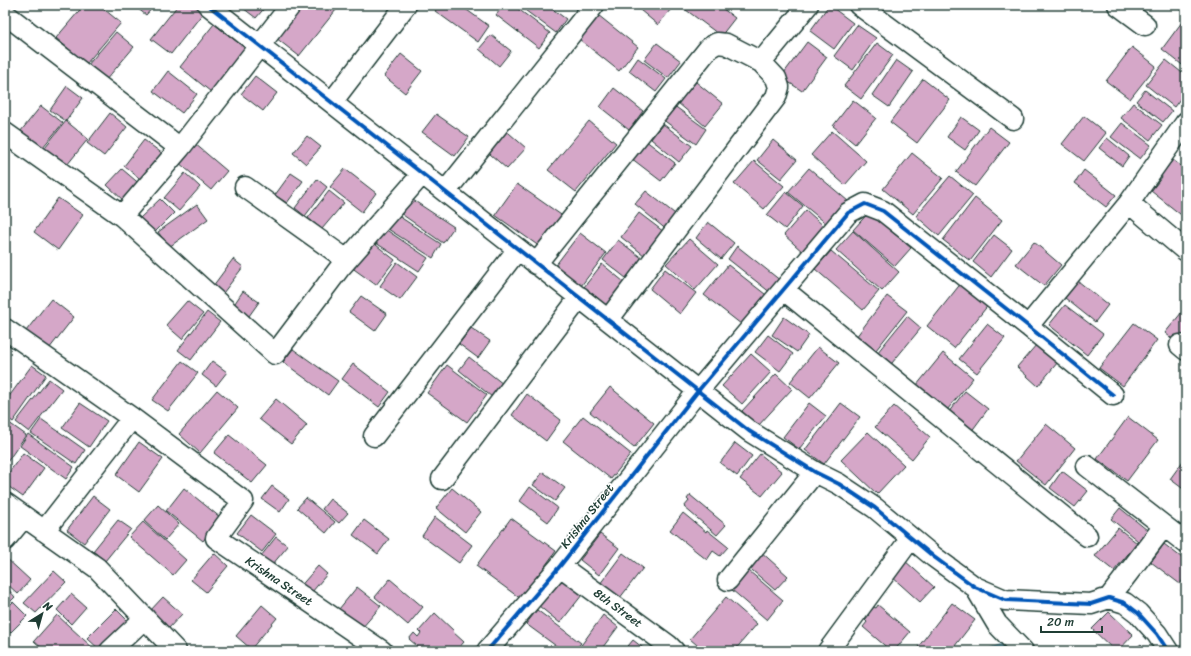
<svg xmlns="http://www.w3.org/2000/svg" width="1191" height="656" viewBox="0 0 1191 656" font-family="Sriracha,sans-serif">
	<rect width="100%" height="100%" fill="#fff"/>
	<filter id="ink" filterUnits="userSpaceOnUse"><feTurbulence type="fractalNoise" baseFrequency=".025" numOctaves="2"/><feDisplacementMap in="SourceGraphic" scale="8" xChannelSelector="R" yChannelSelector="G"/><feConvolveMatrix kernelMatrix="1 2 1 2 8 2 1 2 1" color-interpolation-filters="sRGB"/></filter>
	<g filter="url(#ink)">
		<path fill="#9cd8fd" stroke="#6a9aad" d="M1012,641L1034,651H981Z"/>
		<path fill="#d5a7c8" stroke="#1f3d34" d="M84,5H99L121,23L86,64L56,38Z
			M133,5H155L146,15Z
			M178,5H193L203,13L171,54L151,39Z
			M239,5H267L256,18Z
			M302,5H330L336,10L299,56L276,38Z
			M439,5H460L489,26L478,42L435,11Z
			M504,5H513L550,33L539,48L496,15Z
			M518,5H547L566,19L556,33Z
			M634,5H666L671,9L658,25Z
			M683,5H718L735,18L721,36L682,7Z
			M829,5L853,23L834,49L810,31Z
			M593,11L638,47L619,71L574,35Z
			M1182,22L1186,25V68L1162,49Z
			M214,24L250,52L216,96L180,67Z
			M857,25L876,38L853,70L834,56Z
			M116,32L134,47L105,81L87,66Z
			M491,35L511,51L499,66L479,49Z
			M807,42L827,57L802,91L781,77Z
			M657,43L681,61L668,78L644,60Z
			M877,43L893,55L861,99L844,86Z
			M1132,47L1156,66L1130,99L1106,81Z
			M401,54L422,71L405,93L384,76Z
			M638,58L666,79L656,92L629,71Z
			M896,60L913,72L889,107L872,95Z
			M1166,60L1186,76V91L1174,107L1146,85Z
			M168,71L197,94L182,113L153,91Z
			M255,76L277,93L263,111L241,94Z
			M923,79L950,100L917,143L890,122Z
			M696,82L723,104L705,126L678,103Z
			M67,86L83,98L66,121L50,110Z
			M614,88L643,111L629,130L600,107Z
			M1145,90L1172,111L1163,122L1136,101Z
			M853,100L876,118L855,144L833,126Z
			M1133,103L1162,125L1150,140L1121,118Z
			M673,105L706,129L696,144L662,119Z
			M41,106L63,123L37,154L16,137Z
			M110,113L127,127L104,156L87,143Z
			M436,114L469,137L455,156L422,132Z
			M1084,116L1106,133L1084,161L1062,144Z
			M961,117L979,130L965,150L947,137Z
			M66,121L88,139L63,170L41,152Z
			M589,121L616,143L576,192L548,170Z
			M1122,123L1151,145L1140,159L1111,137Z
			M663,124L692,146L679,162L651,139Z
			M501,126L526,148L507,169L482,147Z
			M989,127L1009,142L975,186L956,172Z
			M832,131L866,161L845,185L811,155Z
			M307,136L321,147L306,164L293,153Z
			M1107,138L1129,156L1122,166L1099,148Z
			M144,140L163,154L143,181L124,166Z
			M645,140L675,163L661,181L631,158Z
			M773,140L797,160L781,179L757,160Z
			M194,143L227,171L211,190L178,162Z
			M912,153L943,178L913,214L883,189Z
			M1173,160L1186,170L1185,218L1151,191L1162,177L1161,175Z
			M754,161L784,186L764,209L734,184Z
			M809,168L848,201L828,225L788,192Z
			M122,169L142,186L126,203L107,185Z
			M345,169L376,193L362,212L330,187Z
			M1084,170L1116,195L1106,207L1075,183Z
			M185,173L200,187L179,211L164,198Z
			M291,173L303,181L287,203L275,195Z
			M950,176L973,195L939,236L916,216Z
			M317,179L327,187L305,216L295,208Z
			M517,184L564,217L543,249L495,215Z
			M329,191L344,203L322,229L308,218Z
			M646,191L679,217L668,231L635,204Z
			M786,192L803,206L785,229L767,215Z
			M58,198L83,215L58,250L34,232Z
			M410,198L454,227L443,243L400,213Z
			M975,198L1002,220L970,261L943,240Z
			M160,199L174,213L155,232L140,218Z
			M197,204L208,219L169,247L158,232Z
			M806,210L826,228L804,253L784,235Z
			M869,212L911,248L895,266L853,230Z
			M394,213L441,244L433,258L385,227Z
			M639,213L668,235L649,259L621,237Z
			M708,222L734,243L721,259L696,238Z
			M385,229L428,258L419,271L376,243Z
			M853,231L899,272L882,291L836,250Z
			M580,233L606,253L581,286L555,266Z
			M994,235L1012,249L991,277L973,262Z
			M689,239L718,264L695,290L666,264Z
			M618,240L647,262L631,282L603,260Z
			M371,241L395,260L376,285L351,267Z
			M1034,242L1061,265L1044,286L1016,264Z
			M737,246L786,285L776,297L728,259Z
			M831,251L879,291L863,310L815,269Z
			M233,259L243,267L220,297L210,290Z
			M397,262L417,277L400,300L380,286Z
			M602,264L629,286L611,309L584,287Z
			M728,265L770,298L746,328L704,295Z
			M665,269L696,293L680,314L650,289Z
			M1078,281L1108,305L1095,322L1065,298Z
			M962,282L989,304L954,348L927,326Z
			M243,291L259,302L244,323L229,312Z
			M361,296L387,314L375,331L349,312Z
			M887,296L907,311L872,355L853,341Z
			M51,299L74,317L49,349L26,331Z
			M187,301L203,314L182,339L166,325Z
			M1065,305L1103,334L1087,355L1049,325Z
			M1186,307V337L1180,345L1165,333Z
			M207,312L220,322L191,360L178,350Z
			M907,316L921,328L887,369L873,358Z
			M784,317L809,335L797,352L772,335Z
			M1134,323L1157,340L1123,386L1099,368Z
			M987,324L1005,338L977,373L959,359Z
			M471,328L490,341L478,358L459,344Z
			M768,335L793,354L780,371L755,352Z
			M1037,344L1058,362L1038,386L1017,367Z
			M818,347L839,363L810,398L790,382Z
			M293,349L338,381L328,395L283,362Z
			M943,353L973,378L943,415L912,391Z
			M751,354L771,372L742,404L722,386Z
			M469,357L503,384L492,397L459,370Z
			M182,361L198,373L168,411L152,400Z
			M212,361L227,372L216,386L202,375Z
			M353,364L390,392L379,407L342,379Z
			M32,365L46,375L13,422L5,416V402Z
			M447,365L487,395L467,422L427,393Z
			M776,374L792,389L758,426L742,411Z
			M49,379L62,389L29,432L16,422Z
			M610,387L654,423L634,448L590,412Z
			M217,390L238,408L200,453L179,434Z
			M965,391L988,409L971,432L948,413Z
			M527,394L561,420L546,441L512,415Z
			M276,399L307,425L291,444L259,419Z
			M80,403L107,421L89,447L62,428Z
			M809,403L826,416L799,449L783,437Z
			M841,403L860,417L824,464L805,450Z
			M894,406L930,437L912,459L875,427Z
			M583,416L631,454L611,479L563,441Z
			M1128,417L1158,440L1127,481L1097,459Z
			M41,419L85,450L76,464L31,433Z
			M5,420L26,435L5,465Z
			M1046,424L1075,448L1046,485L1016,461Z
			M868,432L904,465L877,494L841,460Z
			M28,434L74,467L66,479L20,446Z
			M229,435L267,465L252,483L214,453Z
			M139,442L163,459L139,492L116,475Z
			M735,443L752,456L737,476L720,463Z
			M23,453L44,468L23,497L5,484V478Z
			M760,454L782,472L762,496L740,479Z
			M1186,457V491L1170,479Z
			M1062,471L1088,491L1075,507L1050,488Z
			M543,472L565,488L555,501L533,485Z
			M272,486L289,499L280,512L262,499Z
			M530,487L558,508L548,522L520,501Z
			M184,488L221,518L203,541L166,511Z
			M452,488L481,512L465,532L436,508Z
			M690,495L726,525L717,535L684,507L689,501L687,499Z
			M93,496L110,509L84,543L67,530Z
			M306,498L335,522L326,533L297,508Z
			M330,499L348,513L339,523L322,509Z
			M158,505L179,524L165,540L144,521Z
			M1120,508L1152,534L1143,545L1111,519Z
			M683,513L706,532L707,530L728,547L720,556L713,551L707,560L670,530Z
			M251,515L276,534L262,552L237,533Z
			M435,517L472,545L459,563L422,536Z
			M511,518L556,551L521,599L476,566Z
			M118,520L131,529L105,561L93,551Z
			M364,520L389,539L378,554L353,535Z
			M143,522L186,560L173,575L129,537Z
			M1118,528L1137,543L1114,571L1095,556Z
			M600,534L619,548L599,575L580,560Z
			M276,537L288,546L272,565L261,556Z
			M1164,544L1186,561V576L1180,584L1151,562Z
			M759,550L788,576L775,590L746,565Z
			M214,553L228,566L206,592L191,580Z
			M623,553L643,568L616,603L597,588Z
			M5,557L30,580L18,594L5,582Z
			M904,560L934,587L920,602L891,576Z
			M742,565L783,600L767,620L725,584Z
			M318,566L327,574L307,598L298,589Z
			M54,571L66,582L36,613L24,603Z
			M561,578L582,595L560,623L539,606Z
			M390,579L423,607L408,625L375,597Z
			M5,586L15,597L5,607Z
			M357,587L381,606L362,628L339,609Z
			M71,594L86,607L71,624L57,610Z
			M163,597L182,614L168,629L149,612Z
			M726,597L757,624L734,651H704L690,639Z
			M13,602L27,616L7,636L5,634V610Z
			M952,603L975,620L951,651H915Z
			M262,605L277,618L251,649L236,636Z
			M878,605L910,632L894,651H891L863,627L867,622L865,620L869,615L868,614L874,607L876,608Z
			M116,609L130,623L101,651L87,638Z
			M537,610L581,643L574,651H563L526,624Z
			M1109,612L1133,635L1118,651H1115L1092,629Z
			M435,613L454,631L453,632L464,642L456,651H415L414,650L417,646L409,639L414,633L418,637L421,633L419,631Z
			M57,615L94,649L92,651H45L34,641Z
			M603,615L618,627L600,651H577Z
			M633,640L647,651H624Z
			M1141,644L1147,651H1132Z"/>
		<g fill="none" stroke-linecap="round" stroke-linejoin="round">
			<g stroke="#1f3d34" stroke-width="23">
				<path id="minor" d="M208,5L749,431L815,472L839,484L875,508L934,557L975,587L1005,600L1091,604L1109,598L1125,603L1138,613L1157,634L1168,651
					M859,5L1013,119
					M1118,5L1145,25
					M5,14L180,148
					M332,102L406,5
					M5,133L122,216L180,148L291,5
					M245,187L347,260
					M446,191L594,5
					M1129,203L1186,251
					M122,216L275,354L339,269L423,173
					M536,264L709,48L717,43L726,44L761,62
					M784,290L1087,536
					M608,320L776,97L779,87L776,78L761,62L808,5
					M1028,326L1129,203L1186,122
					M5,329L132,418
					M1180,345L1186,350
					M374,436L518,249
					M1087,466L1186,543
					M442,479L580,297
					M5,503L97,568L176,651
					M44,531L132,418L243,501L216,538L382,651
					M5,540L24,517
					M560,566L668,645L674,651
					M728,580L815,472
					M975,587L997,624L1023,651
					M1109,598L1164,526
					M110,651L145,618
					M487,651L560,566L698,391L848,213L865,204L883,211L1028,326L1113,395
					M828,651L911,538"/>
			</g>
			<use href="#minor" stroke="#fff" stroke-width="20"/>
			<g stroke="#fff" stroke-width="6">
				<path id="cycleway" d="M208,5L749,431L815,472L839,484L875,508L934,557L975,587L1005,600L1091,604L1109,598L1125,603L1138,613L1157,634L1168,651
					M487,651L560,566L698,391L848,213L865,204L883,211L1028,326L1113,395"/>
			</g>
			<use href="#cycleway" stroke="#0057b8" stroke-width="4"/>
		</g>
	</g>
	<g text-anchor="middle" stroke-width="3.5" stroke-linejoin="round" paint-order="stroke">
		<g font-size="12" fill="#1f3d34" stroke="#fff">
			<text transform="translate(587 516) rotate(-52)" y="4">Krishna Street</text>
			<text transform="translate(279 581) rotate(34)" y="4">Krishna Street</text>
			<text transform="translate(618 608) rotate(36)" y="4">8th Street</text>
		</g>
	</g>
	<rect width="1191" height="656" fill="none" stroke="#fff" stroke-width="20"/>
	<rect x="10" y="10" width="1171" height="636" fill="none" stroke="#1f3d34" stroke-width="1.5" filter="url(#ink)"/>
	<g transform="translate(42 614) rotate(37)" stroke="#ffffff" stroke-width="3" paint-order="stroke">
	<path d="M0-3L7 15L0 10L-7 15Z" fill="#1f3d34"/>
	<text y="-6" font-size="11" font-weight="bold" text-anchor="middle" fill="#1f3d34">N</text>
	</g>
	<path d="M1041 626v6h61v-6" fill="none" stroke="#1f3d34" stroke-width="2"/>
	<text x="1047" y="626" font-size="12" fill="#1f3d34" stroke="#ffffff" stroke-width="3" paint-order="stroke">20 m</text>
</svg>
